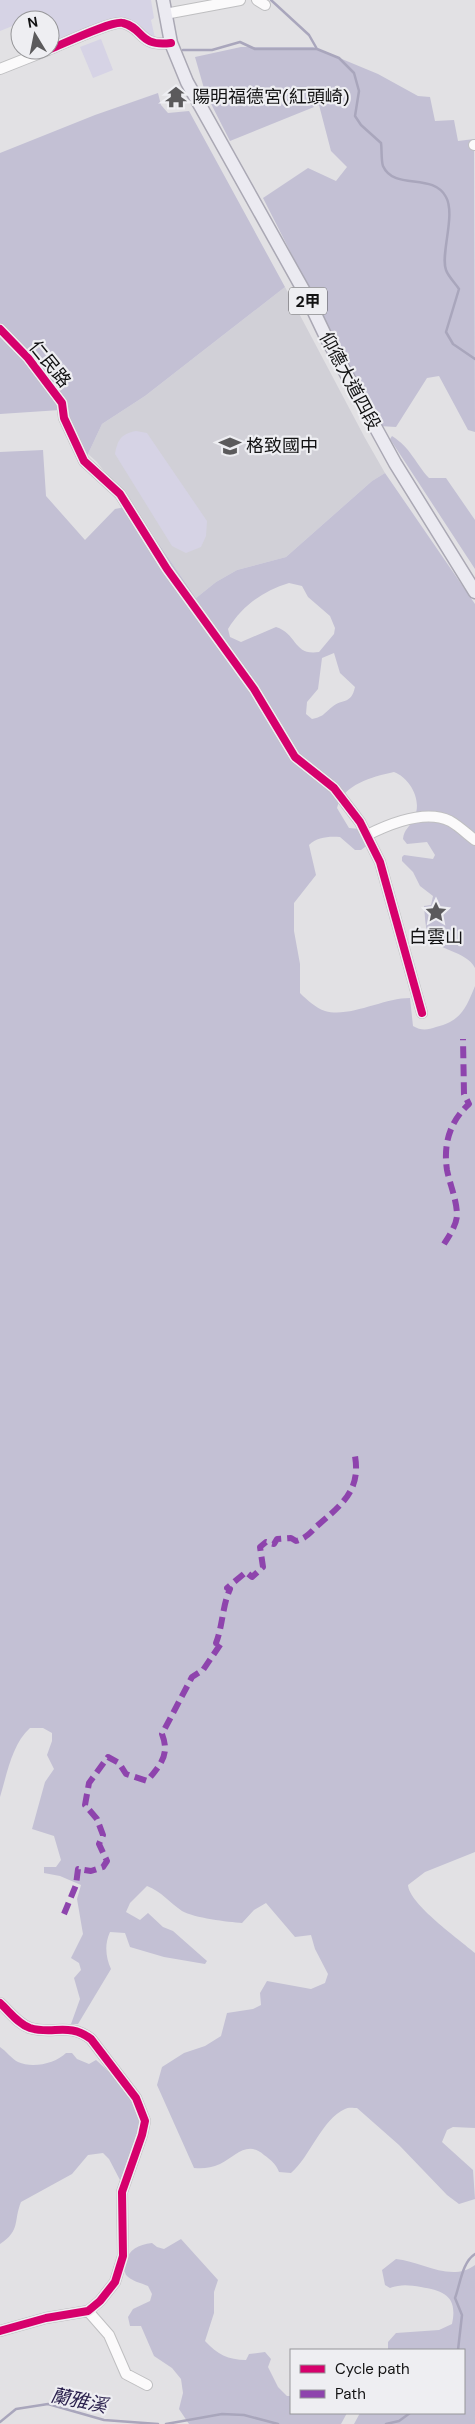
<svg xmlns="http://www.w3.org/2000/svg" width="475" height="2424" viewBox="0 0 475 2424" font-family="'DM Sans','Noto Sans TC',sans-serif">
	<rect width="100%" height="100%" fill="#e2e1e4"/>
	<path fill="#d1d0d7" d="M285,287L365,438L385,473L372,481L286,557L237,570L216,582L196,598L147,527L97,462L88,454L102,424L145,396Z"/>
	<path fill="#d6d3e5" d="M0,0H151L154,18L151,20L155,38C143,34 137,23 126,20C110,14 67,37 50,44V20H20V23L0,31Z
		M101,39L113,70L93,78L80,47Z
		M136,431L147,433L207,521L206,536L201,547L186,553L172,546L115,454C118,439 121,434 136,431Z"/>
	<path fill="#c3c0d4" fill-rule="evenodd" d="M241,47H313L378,74L418,96L430,97L435,121L454,120L458,141L474,139L475,432L468,430L439,376L427,378L396,427L379,426L263,198L308,168L336,181L347,167L331,151L319,105L230,141L205,92L195,57Z
		M158,93L161,105L168,113L189,111L285,287L145,396L102,424L88,454L78,459L60,410L0,414V153L95,115Z
		M392,436C411,448 415,463 429,478H446L475,520V569L390,439Z
		M43,450L46,496L85,540L115,509L125,507L147,527L196,598L216,582L237,570L286,557L372,481L385,473L475,604V968C466,950 437,952 428,934C425,926 425,915 424,906L431,905L433,896L420,886L413,872L402,861V857L404,855L433,859L435,855L427,842L407,844L403,839C404,829 410,827 414,818C423,801 410,778 394,772C372,777 343,784 337,808L349,828L360,829L369,844L361,850H355L340,837C329,836 317,837 309,845L316,875L294,903V931L300,964V993C307,1000 316,1008 325,1011C350,1018 383,998 410,998L413,1026C421,1031 428,1030 436,1027C461,1021 466,1008 475,986V1852L425,1872L408,1885C409,1904 460,1940 475,1953V2128L453,2127L447,2130L442,2142L473,2170L475,2199L459,2204L447,2195L399,2145L357,2108C354,2108 348,2107 345,2109C322,2119 310,2157 291,2173L279,2172C276,2164 271,2160 264,2155C247,2140 236,2156 220,2164C211,2168 203,2169 194,2168L157,2085L162,2067L184,2053L205,2046L221,2036L227,2013L253,2009L261,2005L260,1993L267,1981L311,1989L325,1983L328,1974L315,1949L311,1935L295,1937L266,1903L254,1910L242,1923C228,1922 194,1918 182,1911C170,1903 161,1891 147,1886L130,1903L126,1912L140,1920L148,1913L163,1927L173,1931L207,1961L205,1964L164,1957L130,1947L125,1933L110,1932C104,1945 106,1958 111,1969L78,2024H71L80,1999L74,1978L81,1970L79,1963L71,1958L83,1934L77,1899L81,1885L60,1876L44,1873V1867H56L61,1860L54,1836L32,1829L45,1782L54,1769L47,1755L52,1741V1733L43,1728H30C12,1744 7,1774 0,1797V452ZM289,583L302,586L308,597L330,616L335,628L334,634L319,652C293,656 298,634 276,627L241,642L230,637L228,629C243,605 263,591 289,583ZM334,653L340,673L355,687C351,705 343,698 332,707C323,714 325,716 312,719L306,714L307,702L318,689L322,658Z
		M0,2047C6,2051 12,2059 18,2062C33,2069 56,2063 66,2053H72L77,2059L89,2064L96,2060C109,2070 141,2106 141,2123C141,2135 125,2169 121,2182L109,2159L103,2153L88,2155L72,2174L21,2202C13,2222 21,2230 0,2244Z
		M181,2239L218,2280L214,2292V2313L205,2341C217,2354 228,2360 246,2360L249,2354L265,2352L271,2359L268,2367L278,2387L287,2396H291V2413H347L341,2424H189L179,2409L183,2393L181,2379L172,2368L154,2356L141,2326H130L128,2317L133,2309L150,2301L152,2294L148,2286C141,2283 131,2281 126,2275C124,2271 125,2267 125,2263C129,2249 138,2245 152,2243L157,2247L164,2249Z
		M396,2259C421,2261 451,2283 475,2265V2424H354L360,2413H464V2350H388V2342L396,2333L439,2330L452,2324C458,2296 444,2291 421,2287C409,2285 401,2284 390,2288L385,2285L382,2270Z"/>
	<g fill="none" stroke-linecap="round" stroke-linejoin="round">
		<path stroke="#a9a6bc" stroke-width="2.5" d="M271,0L309,35L317,49L339,58L354,73L359,91L355,116L361,125L381,143C382,150 381,160 383,166C394,191 433,172 446,197C456,215 440,255 446,270C448,276 455,283 459,289L446,332L453,344L475,359
			M183,50H212L240,42L255,49H317
			M458,2350L462,2315L455,2298C460,2285 462,2262 475,2254
			M0,2422L16,2409L48,2404L104,2420L158,2424
			M166,2424L222,2414L244,2415L278,2424
			M386,2424L399,2421L410,2413"/>
		<g stroke="#bfbfc1" stroke-width="12">
			<path id="minor" d="M257,0L265,5
				M165,14L240,0
				M50,49C63,44 113,20 123,23C144,28 138,47 171,43
				M0,69L48,50
				M474,145H475
				M0,329L28,358L62,403L64,418L84,461L120,494L167,569L254,689L295,757L334,788L360,822L380,862L422,1013
				M367,835C389,824 426,809 450,821C459,826 467,834 475,840
				M0,2003C9,2011 18,2024 30,2028C53,2035 69,2022 91,2039L136,2098L145,2121L142,2135L122,2192L123,2256L115,2282L100,2301L88,2311L46,2318L0,2331
				M88,2311L109,2335L126,2374L147,2385"/>
		</g>
		<g stroke="#aaa8b4" stroke-width="15">
			<path id="major" d="M163,0L171,43L187,82L305,293L326,337L395,463L475,592"/>
		</g>
		<use href="#minor" stroke="#fbfafb" stroke-width="10"/>
		<use href="#major" stroke="#ebeaf1" stroke-width="12"/>
		<path stroke="#8e44ad" stroke-width="6" stroke-dasharray="12 6" stroke-linecap="butt" d="M444,1244C449,1236 456,1226 457,1216C457,1200 450,1185 447,1170C443,1144 450,1121 469,1104L464,1094L463,1039
			M64,1914L76,1885L78,1869L91,1871L103,1867L107,1861L99,1844L103,1835L97,1819L85,1805L89,1783L108,1757L119,1763L126,1774L147,1781C161,1764 170,1755 162,1734L192,1677L203,1670L222,1642L216,1643C223,1625 222,1607 230,1589L227,1588L246,1572L252,1577L263,1567L260,1547L266,1542L274,1544L277,1539L291,1538L296,1541C306,1538 309,1534 317,1526C341,1505 361,1491 355,1456"/>
		<g stroke="#eeeef2" stroke-width="11">
			<path id="cycleway" d="M50,49C63,44 113,20 123,23C144,28 138,47 171,43
				M0,329L28,358L62,403L64,418L84,461L120,494L167,569L254,689L295,757L334,788L360,822L380,862L422,1013
				M0,2003C9,2011 18,2024 30,2028C53,2035 69,2022 91,2039L136,2098L145,2121L142,2135L122,2192L123,2256L115,2282L100,2301L88,2311L46,2318L0,2331"/>
		</g>
		<use href="#cycleway" stroke="#d6006c" stroke-width="8"/>
	</g>
	<defs>
		<g id="temple-bare" transform="scale(1.725)"><path d="M0-6L5-2H3V0L6.5 2.5H4V6H1.5V3h-3V6H-4V2.5H-6.5L-3 0V-2H-5Z" fill="#5b5a5c" stroke="#eeeef2" stroke-width="2.5" paint-order="stroke"/></g>
		<g id="school-bare" transform="scale(1.725)"><path d="M0-5L7-2L0 1L-7-2ZM-4 1L0 2.5L4 1V4Q0 6-4 4Z" fill="#5b5a5c" stroke="#eeeef2" stroke-width="2.5" paint-order="stroke"/></g>
		<g id="sight-bare" transform="scale(1.725)"><path d="M0-6L1.8-2.2L6-1.7L2.9 1.2L3.7 5.4L0 3.3L-3.7 5.4L-2.9 1.2L-6-1.7L-1.8-2.2Z" fill="#5b5a5c" stroke="#eeeef2" stroke-width="2.5" paint-order="stroke"/></g>
	</defs>
	<g fill-rule="evenodd">
		<use href="#temple-bare" x="176" y="97"/>
		<use href="#school-bare" x="230" y="446"/>
		<use href="#sight-bare" x="436" y="912"/>
	</g>
	<g text-anchor="middle" stroke-width="4.5" stroke-linejoin="round" paint-order="stroke">
		<rect fill="#eeeef2" stroke="#545456" stroke-width="1" x="289" y="287.5" width="38" height="27" rx="4"/>
		<g font-size="16" font-weight="bold" fill="#121213">
			<text x="308" y="307">2甲</text>
		</g>
		<g font-size="18" fill="#121213" stroke="#eeeef2" text-anchor="start">
			<text x="192" y="103">陽明福德宮(紅頭崎)</text>
			<text x="246" y="452">格致國中</text>
			<text x="436" y="943" text-anchor="middle">白雲山</text>
		</g>
		<g font-size="18" fill="#121213" stroke="#eeeef2">
			<text transform="translate(50 364) rotate(51)" y="6">仁民路</text>
			<text transform="translate(350 381) rotate(62)" y="6">仰德大道四段</text>
		</g>
		<g font-size="19" font-style="italic" fill="#2b214d" stroke="#eeeef2">
			<text transform="translate(79 2400) rotate(12)" y="7">蘭雅溪</text>
		</g>
	</g>
	<rect x="290" y="2349" width="175" height="65" fill="#eeeef2" stroke="#969699"/>
	<rect x="300" y="2365" width="25" height="8" fill="#d6006c" stroke="#969699"/>
	<text x="335" y="2374" font-size="15" fill="#121213">Cycle path</text>
	<rect x="300" y="2390" width="25" height="8" fill="#8e44ad" stroke="#969699"/>
	<text x="335" y="2399" font-size="15" fill="#121213">Path</text>
	<g transform="translate(35 35) rotate(350)"><circle r="24" fill="#eeeef2" stroke="#969699"/>
	<path d="M0-4L9 19L0 12L-9 19Z" fill="#5b5a5c"/>
	<text y="-8" font-size="14" font-weight="bold" text-anchor="middle" fill="#121213">N</text>
	</g>
</svg>
